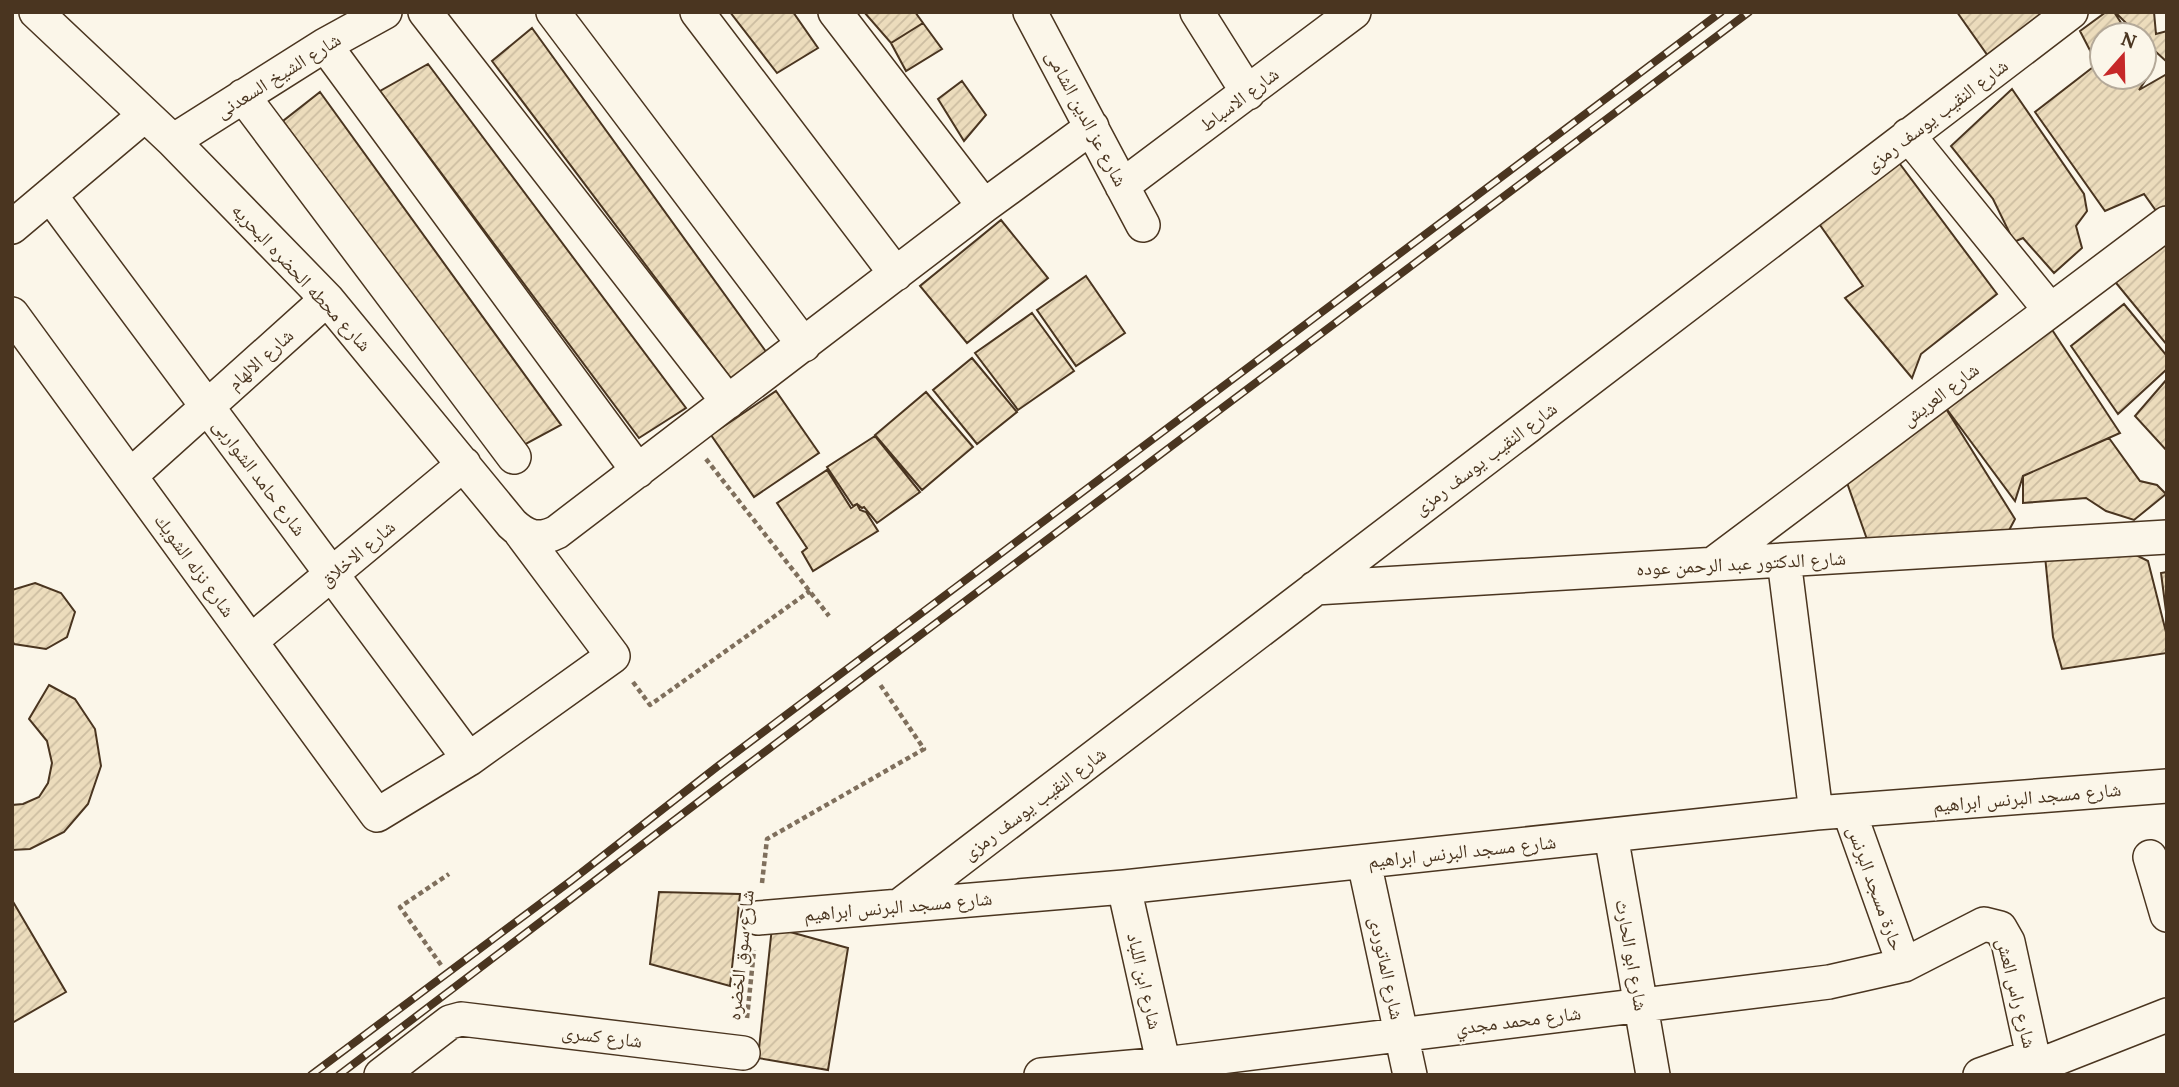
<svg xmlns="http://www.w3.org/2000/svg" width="2179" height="1087" viewBox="0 0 2179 1087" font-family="Lora,'Noto Naskh Arabic',serif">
	<defs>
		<pattern id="building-hatch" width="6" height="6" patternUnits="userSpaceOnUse" patternTransform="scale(1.75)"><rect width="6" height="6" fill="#ecdcbc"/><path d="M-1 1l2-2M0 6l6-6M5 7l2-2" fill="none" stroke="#ccbda1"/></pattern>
	</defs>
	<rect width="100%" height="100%" fill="#fbf6e9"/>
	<path fill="url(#building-hatch)" stroke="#4a3520" stroke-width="2" d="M730,12H793L818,48L777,73Z
		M864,12H915L923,23L891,43Z
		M1957,12H2044L1988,56Z
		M2106,12H2114L2129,35H2102V77H2144V57L2153,69L2139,90L2167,74V209L2159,215L2144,194L2105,211L2035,112L2097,64L2080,31Z
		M2115,12H2154L2156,34L2167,31V62L2144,41V35H2138Z
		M923,23L942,49L906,71L891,43Z
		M532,28L767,353L733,381L492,61Z
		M428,64L686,408L639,438L380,91Z
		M962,81L986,115L964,141L938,99Z
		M2012,89L2084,194L2087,211L2076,226L2082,248L2054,273L2023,238L2014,242L1993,199L1951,146Z
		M320,92L561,425L522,446L283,121Z
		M1894,156L1997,294L1921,354L1912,378L1845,298L1863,286L1815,218Z
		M1001,220L1048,278L967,343L920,286Z
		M2167,225V345L2112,278Z
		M1086,276L1125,333L1076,366L1037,310Z
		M2124,304L2167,356V369L2118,414L2071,346Z
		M1032,313L1074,371L1018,410L975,353Z
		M2043,316L2120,433L2023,476L2015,501L1943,404Z
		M972,358L1017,412L977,444L933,390Z
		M2167,379V451L2135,416Z
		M776,391L819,453L754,497L711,435Z
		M926,392L973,447L922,490L875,435Z
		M1943,404L2015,519L2006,536L1869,545L1845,477Z
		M875,436L920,492L877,523L864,507L862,508L857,504L853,506L827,467Z
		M2109,438L2140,481L2157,485L2166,494L2134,520L2106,511L2086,498L2023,503V476Z
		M827,470L851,508L857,504L860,510L866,512L878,531L813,571L802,552L807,548L777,503Z
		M2130,552L2148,561L2167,636V653L2062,669L2053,637L2045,556Z
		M2167,572V619L2161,573Z
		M35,583L61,593L75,612L67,637L46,649L14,644L12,640V590Z
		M49,685L75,699L95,729L101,766L88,804L64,832L30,849L12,850V805L23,804L39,797L48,783L52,763L47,741L29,719Z
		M659,892L740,894L730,986L650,964Z
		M12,900L66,992L12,1023Z
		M772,927L848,948L828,1070L758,1058Z"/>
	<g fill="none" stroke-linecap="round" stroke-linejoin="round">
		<g stroke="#4a3520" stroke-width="36">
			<path id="minor" d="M36,12L173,141L327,299L512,524C527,538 539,541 557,532L984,206L1092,127
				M425,12L728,402
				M553,12L804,345
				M697,12L896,274
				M835,12L984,206
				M1030,12L1143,225
				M1197,12L1248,93
				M325,45L638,471
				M243,96L514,457
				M1908,135L2050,310
				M173,141L325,45L385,12
				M1122,186L1354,12
				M50,195L469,759
				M12,227L145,115
				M12,314L377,815L469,759L613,656L521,533
				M130,476L327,299
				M1784,560L1816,813
				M1713,564L2167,223
				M1315,588L2167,537
				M251,641L464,464
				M1849,811L1904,965
				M1611,835L1653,1075
				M2150,857L2167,915
				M1364,862L1410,1075
				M1124,887L1166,1075
				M899,906L2071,12
				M758,918L1124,887L1816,813L2167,786
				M2035,1067L2167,1015
				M381,1075L450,1022L461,1019L743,1053
				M1041,1075L1164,1064L1829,982L1904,965L1984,924L2000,928L2008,942L2037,1075
				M1980,1075L2033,1056"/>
		</g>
		<path stroke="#7f6f5c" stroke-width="4.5" stroke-dasharray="5 3.5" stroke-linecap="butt" d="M706,459L829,616
			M633,682L650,705L810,591
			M762,883L767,839L924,749L879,683
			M441,965L400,907L449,874
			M747,1018L754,950"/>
		<use href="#minor" stroke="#fbf6e9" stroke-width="33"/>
		<g stroke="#4a3520" stroke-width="8">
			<path id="rail" d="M311,1075L572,880L718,766L1721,12
				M339,1075L726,781L1749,12"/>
		</g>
		<use href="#rail" stroke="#fbf6e9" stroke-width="5" stroke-dasharray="16" stroke-linecap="butt"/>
	</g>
	<g text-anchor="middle" stroke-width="5" stroke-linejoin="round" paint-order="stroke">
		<g font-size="19" fill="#4a3520" stroke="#fbf6e9">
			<text transform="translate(278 75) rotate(-32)" y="7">شارع الشيخ السعدنى</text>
			<text transform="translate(1239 99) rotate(-37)" y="7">شارع الاسباط</text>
			<text transform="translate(1936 115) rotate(-37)" y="7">شارع النقيب يوسف رمزى</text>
			<text transform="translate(1087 118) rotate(62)" y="7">شارع عز الدين الشامى</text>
			<text transform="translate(302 277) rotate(47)" y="7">شارع محطه الحضره البحريه</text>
			<text transform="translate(260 359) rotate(-42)" y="7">شارع الالهام</text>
			<text transform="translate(1940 394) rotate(-37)" y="7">شارع العريش</text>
			<text transform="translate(1485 458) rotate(-37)" y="7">شارع النقيب يوسف رمزى</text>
			<text transform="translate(260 477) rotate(53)" y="7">شارع حامد الشواربى</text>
			<text transform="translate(357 553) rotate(-40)" y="7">شارع الاخلاق</text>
			<text transform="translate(1741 563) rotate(-3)" y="7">شارع الدكتور عبد الرحمن عوده</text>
			<text transform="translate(195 565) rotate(54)" y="7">شارع نزله الشويك</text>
			<text transform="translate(2027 797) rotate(-5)" y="7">شارع مسجد البرنس ابراهيم</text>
			<text transform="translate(1034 803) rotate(-37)" y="7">شارع النقيب يوسف رمزى</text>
			<text transform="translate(1462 851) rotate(-6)" y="7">شارع مسجد البرنس ابراهيم</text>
			<text transform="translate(1876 888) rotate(70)" y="7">حارة مسجد البرنس</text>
			<text transform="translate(898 906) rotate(-5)" y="7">شارع مسجد البرنس ابراهيم</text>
			<text transform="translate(740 955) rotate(-84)" y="7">شارع سوق الخضره</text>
			<text transform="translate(1632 955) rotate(80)" y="7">شارع ابو الحارث</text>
			<text transform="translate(1387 968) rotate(78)" y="7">شارع الماتوردى</text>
			<text transform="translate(1145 981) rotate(77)" y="7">شارع ابن اللباد</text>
			<text transform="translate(2017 993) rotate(76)" y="7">شارع راس العش</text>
			<text transform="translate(1518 1020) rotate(-7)" y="7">شارع محمد مجدي</text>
			<text transform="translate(602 1036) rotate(7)" y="7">شارع كسرى</text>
		</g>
	</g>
	<rect width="2179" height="1087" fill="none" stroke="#4a3520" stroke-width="28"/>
	<g transform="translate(2123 56) rotate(20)"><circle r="33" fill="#fbf6e9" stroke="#b4a999" stroke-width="2"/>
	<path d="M0-5L12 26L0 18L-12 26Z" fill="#c62828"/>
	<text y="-10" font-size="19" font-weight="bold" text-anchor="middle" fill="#4a3520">N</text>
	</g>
</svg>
